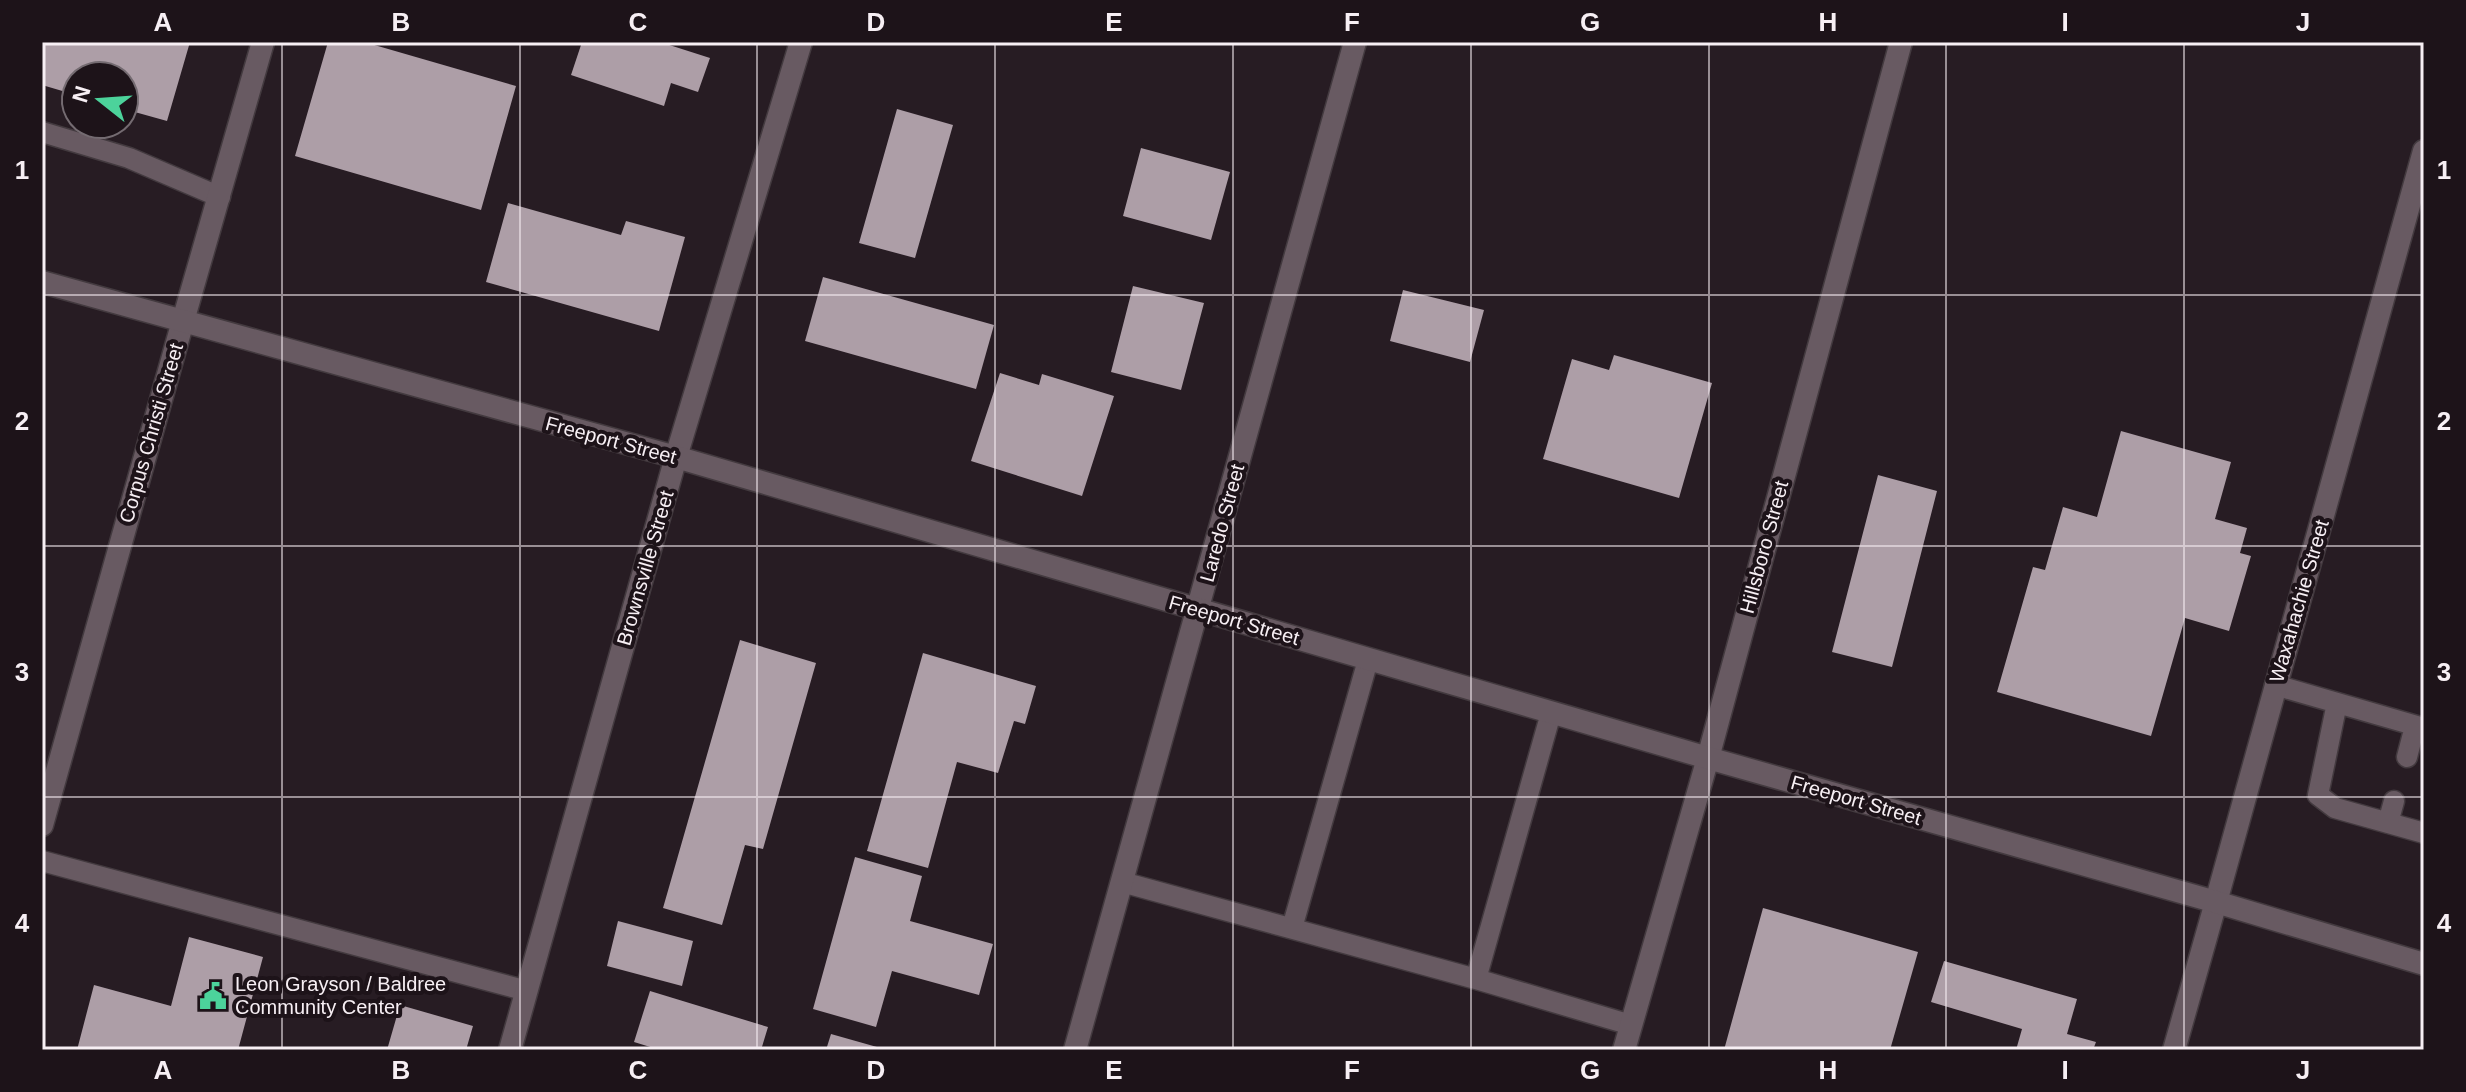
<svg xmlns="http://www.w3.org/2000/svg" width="2466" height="1092" viewBox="0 0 2466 1092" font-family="Helvetica,sans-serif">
	<rect width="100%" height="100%" fill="#271c23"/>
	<path fill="#ad9ea7" d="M42,42H190L167,121L124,109V76H76V95L42,85Z
		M328,42H364L516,86L481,210L295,156Z
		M582,42H660L710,58L698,92L671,83L664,106L571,75Z
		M897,109L953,125L915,258L859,243Z
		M1141,148L1230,172L1211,240L1123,216Z
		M508,203L621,235L626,221L685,237L659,331L486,282Z
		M823,277L994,325L976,389L805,341Z
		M1133,286L1204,303L1181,390L1111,372Z
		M1403,290L1484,310L1470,362L1390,341Z
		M1614,355L1712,383L1679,498L1543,459L1572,359L1609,370Z
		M1000,373L1039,385L1042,374L1114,396L1082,496L971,461Z
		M2121,431L2231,462L2215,519L2247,528L2240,553L2251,556L2229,631L2185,618L2151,736L1997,692L2033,567L2045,570L2063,507L2097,517Z
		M1878,475L1937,491L1892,667L1832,652Z
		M740,640L816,663L763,849L745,845L722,925L663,908Z
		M923,653L1036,686L1025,724L1014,721L998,773L957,762L928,868L867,851Z
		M855,857L922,876L910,921L993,944L979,995L892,971L876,1027L813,1009Z
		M1763,908L1918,952L1890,1050H1724Z
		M618,921L693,941L682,986L607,966Z
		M189,937L263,957L238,1050H77L94,985L171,1006Z
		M1944,961L2077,999L2067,1034L2096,1042L2093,1050H2016L2022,1029L1931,1002Z
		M650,991L768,1027L761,1050H660L634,1042Z
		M400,1005L473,1026L466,1050H387Z
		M831,1034L884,1049V1050H826Z"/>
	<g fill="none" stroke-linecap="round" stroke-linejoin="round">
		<g stroke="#433a3f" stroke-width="23">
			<path id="service" d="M42,132L129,158L220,197
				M2275,685L2424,728
				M2337,703L2318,795L2335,808L2424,833
				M2407,757L2415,726
				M2388,823L2394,801
				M42,861L527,991
				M1122,882L1476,979L1631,1025
				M1292,928L1368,660
				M1476,979L1551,713"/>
		</g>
		<g stroke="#433a3f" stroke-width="25">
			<path id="minor" d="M183,321L263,42
				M510,1050L676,457L801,42
				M1075,1050L1355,42
				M1624,1050L1708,758L1901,42
				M2174,1050L2216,902"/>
		</g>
		<g stroke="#433a3f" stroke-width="25">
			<path id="tertiary" d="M42,825L183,321
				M2216,902L2424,151"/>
		</g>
		<g stroke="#433a3f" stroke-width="25">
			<path id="secondary" d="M42,282L676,457L1708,758L2216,902L2424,964"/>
		</g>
		<use href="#service" stroke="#685a62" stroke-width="20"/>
		<use href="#minor" stroke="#685a62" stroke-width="22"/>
		<use href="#tertiary" stroke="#685a62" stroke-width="22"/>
		<use href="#secondary" stroke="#685a62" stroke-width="22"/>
	</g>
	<path fill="none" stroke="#f7eff4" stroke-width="2" stroke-opacity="0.55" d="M282,42V1050M520,42V1050M757,42V1050M995,42V1050M1233,42V1050M1471,42V1050M1709,42V1050M1946,42V1050M2184,42V1050M42,295H2424M42,546H2424M42,797H2424"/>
	<defs>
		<g id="civic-bare" transform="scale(2.16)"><path d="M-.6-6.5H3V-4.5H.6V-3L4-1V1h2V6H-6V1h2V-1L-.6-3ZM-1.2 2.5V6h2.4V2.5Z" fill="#4cd39b" stroke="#1d1319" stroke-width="2.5" paint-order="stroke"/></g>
	</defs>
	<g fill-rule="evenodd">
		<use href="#civic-bare" x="213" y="996"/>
	</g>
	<g text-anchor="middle" stroke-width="8" stroke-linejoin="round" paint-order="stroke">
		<g font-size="20" fill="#f7eff4" stroke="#1d1319">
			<text transform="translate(151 433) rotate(-74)" y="7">Corpus Christi Street</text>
			<text transform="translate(611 440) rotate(15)" y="7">Freeport Street</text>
			<text transform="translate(1222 523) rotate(-75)" y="7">Laredo Street</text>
			<text transform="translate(1764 547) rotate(-75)" y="7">Hillsboro Street</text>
			<text transform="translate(645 568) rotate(-74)" y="7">Brownsville Street</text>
			<text transform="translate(2299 601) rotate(-74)" y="7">Waxahachie Street</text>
			<text transform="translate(1234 620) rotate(16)" y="7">Freeport Street</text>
			<text transform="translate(1856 800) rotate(16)" y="7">Freeport Street</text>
		</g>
		<g font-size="20" fill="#f7eff4" stroke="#1d1319" text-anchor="start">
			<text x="235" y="991">Leon Grayson / Baldree<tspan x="235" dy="23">Community Center</tspan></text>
		</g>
	</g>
	<rect width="2466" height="1092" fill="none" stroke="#1d1319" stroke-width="88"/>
	<g transform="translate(100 100) rotate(287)"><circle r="38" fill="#1d1319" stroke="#746b71" stroke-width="2"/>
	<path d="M0-6L14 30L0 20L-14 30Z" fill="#4cd39b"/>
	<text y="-12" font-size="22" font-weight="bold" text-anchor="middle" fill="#f7eff4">N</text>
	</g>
	<rect x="44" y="44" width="2378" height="1004" fill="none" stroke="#f7eff4" stroke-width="3"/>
	<g font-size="26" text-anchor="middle" font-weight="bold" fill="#f7eff4">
		<text x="163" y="31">A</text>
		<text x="401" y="31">B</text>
		<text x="638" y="31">C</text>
		<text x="876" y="31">D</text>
		<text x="1114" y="31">E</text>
		<text x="1352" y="31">F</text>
		<text x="1590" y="31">G</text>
		<text x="1828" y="31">H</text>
		<text x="2065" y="31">I</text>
		<text x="2303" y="31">J</text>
		<text x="22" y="179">1</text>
		<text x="2444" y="179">1</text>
		<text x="22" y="430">2</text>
		<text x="2444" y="430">2</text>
		<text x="22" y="681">3</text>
		<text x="2444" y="681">3</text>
		<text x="22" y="932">4</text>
		<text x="2444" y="932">4</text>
		<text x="163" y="1079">A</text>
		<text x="401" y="1079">B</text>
		<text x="638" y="1079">C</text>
		<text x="876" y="1079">D</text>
		<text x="1114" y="1079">E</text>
		<text x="1352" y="1079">F</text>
		<text x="1590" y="1079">G</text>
		<text x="1828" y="1079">H</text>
		<text x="2065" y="1079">I</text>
		<text x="2303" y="1079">J</text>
	</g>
</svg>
